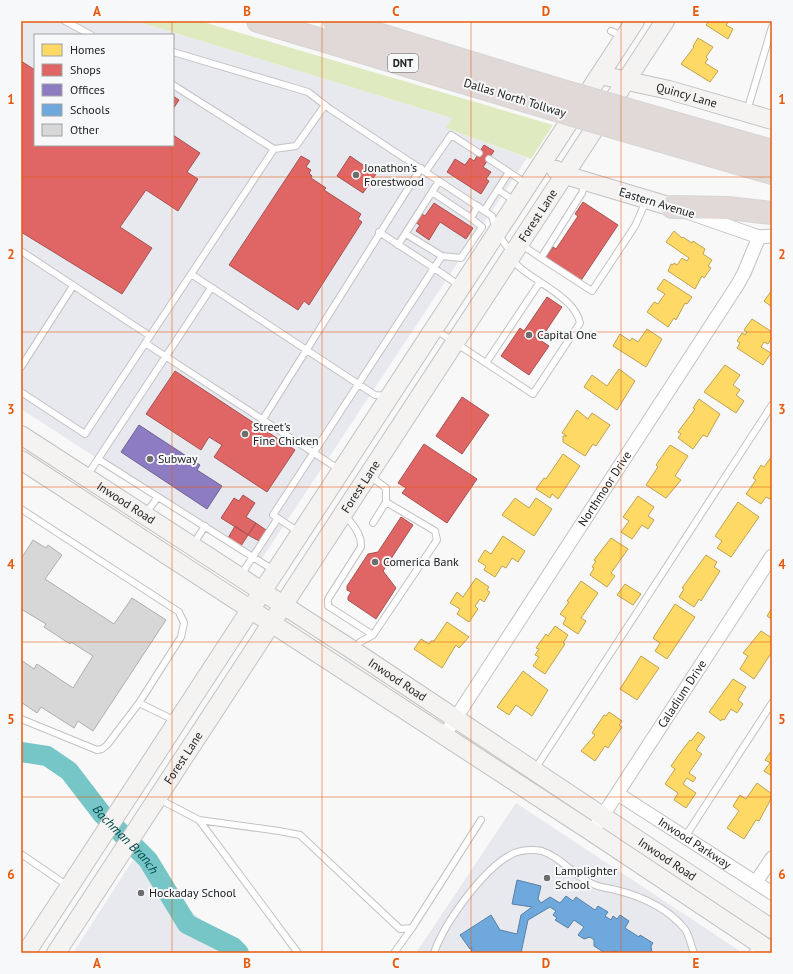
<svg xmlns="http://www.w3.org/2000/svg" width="793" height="974" viewBox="0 0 793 974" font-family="'PT Sans',sans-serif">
	<rect width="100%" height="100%" fill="#f8f8f8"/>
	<path fill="#e8e9ee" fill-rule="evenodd" d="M21,21H136L452,118L447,128L527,158L259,563L21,409ZM35,35H173V145H35Z
		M516,803L743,953H416Z
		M133,860L208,926L233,953H73Z"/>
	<path fill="#e0eac1" d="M136,21H200L553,125L531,159L446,128L452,118Z"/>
	<path fill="#ffd966" stroke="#bda252" d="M709,21H729L726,25L733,29L728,39L706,25Z
		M698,38L713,47L706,57L708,59L705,63L718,71L710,82L681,64L694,47L693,46Z
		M674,231L682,238L683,237L692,243L693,241L705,249L703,254L712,260L708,266L711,268L704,278L702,276L695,289L668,271L671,264L673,265L674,263L677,265L682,258L687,261L689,258L666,242Z
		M664,279L692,297L687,304L685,303L676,320L674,318L668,327L647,312L654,302L658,304L665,294L657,289Z
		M772,290V307L764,301Z
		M752,319L772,332V337L768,344L764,342L761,347L771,353L763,365L737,348L740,343L737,341L742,333L745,335L747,332L744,330Z
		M647,329L662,339L646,367L613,346L620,334L630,341L632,338L638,342Z
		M725,365L740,375L733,385L740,390L736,395L744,401L736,413L704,392Z
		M619,369L635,381L617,410L584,387L592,375L607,386Z
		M699,399L720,414L707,437L703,435L693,449L678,438L681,434L678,432L695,409L693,408Z
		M577,410L588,419L592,413L610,425L596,446L593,444L585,456L563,442V436H567L562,433Z
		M670,445L688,456L675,476L681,480L666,498L646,485L658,467L656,465Z
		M563,454L580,466L558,499L552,494L550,498L536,489L544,478L546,479Z
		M772,456V496L770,499L766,497L761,504L746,494L756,480L753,478L761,465L764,467Z
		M638,496L654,507L648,516L654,520L648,529L642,525L632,539L621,532L629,521L623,517Z
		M515,498L529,508L536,498L552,509L534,536L502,515Z
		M738,502L759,517L731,557L717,548L722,541L715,536Z
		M503,536L525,551L518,562L512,558L506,568L502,566L495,577L484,570L486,566L478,561L485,550L491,554Z
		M611,538L628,549L611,573L615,576L607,587L590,575L594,568L592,567L596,561L594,560Z
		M706,555L717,562L714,567L720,571L701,601L699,599L694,607L679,597L684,589L682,588Z
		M476,578L489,587L487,590L490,592L484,602L480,599L475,606L478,609L469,622L457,614L460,609L450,603L457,592L463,597Z
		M581,581L598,593L581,618L586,621L578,634L563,624L566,618L560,614L569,602L567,601Z
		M625,584L641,594L633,605L617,595Z
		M675,604L695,617L667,659L655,651L660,643L653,638Z
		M772,608V619L767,616Z
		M447,622L469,637L459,648L456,645L442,668L414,649L421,639L429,644L431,641H434Z
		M555,626L568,635L563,643L565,644L545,674L533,666L539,657L535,655L539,649L536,648L546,634L548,636Z
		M761,631L772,638V652L754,679L740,669L748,656L743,653Z
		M641,656L659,668L637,700L620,689Z
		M523,671L548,690L532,716L516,705L509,715L497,707Z
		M733,679L746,687L738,700L743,704L737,713L731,709L724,720L722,719L721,721L709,712Z
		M609,712L622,721L619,725L622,727L608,748L605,746L595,761L581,751L595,735L592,733L604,715L606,716Z
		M698,732L705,737L696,750L702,754L689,773L696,778L693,782L687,778L683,784L696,793L686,808L674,800L678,793L665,784L675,769L671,766L683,749L690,740L691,741Z
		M772,750V776L764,771L770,763L765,760Z
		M757,783L772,794V797L759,821L756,820L744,839L727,828L739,811L733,806L740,795L746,799Z"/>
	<path fill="#e06666" stroke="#a75252" d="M21,61L35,70V145H173V135L200,153L187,172L198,179L178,211L146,190L120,227L152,248L122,294L21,232Z
		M173,96L179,100L173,109Z
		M484,145L494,151L483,167L491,172L486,179L489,181L481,194L447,172L455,159L465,165L470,158L474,161Z
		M301,156L310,161L306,167L311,170L309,173L312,176L311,178L326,188L324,190L361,214L358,219L362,222L309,305L304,301L298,310L229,265Z
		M350,156L376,174L363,193L337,176Z
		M583,202L618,225L580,282L545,259L553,247L556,249L578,216L575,214Z
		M434,203L473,228L466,239L440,222L429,240L416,231L420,225L416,223L422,214L425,216Z
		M547,297L562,307L540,340L549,346L529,375L501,356L520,328L524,331Z
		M175,371L295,450L267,492L214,457L222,445L209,437L201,450L146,414Z
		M462,397L489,415L462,454L436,436Z
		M424,444L477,479L447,523L402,493L406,488L398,483Z
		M243,495L255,503L246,517L256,523L248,535L221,518L234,498L239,501Z
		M401,517L413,525L383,571L396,588L376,619L348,600V597L351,592L347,590V586L368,554L378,552Z
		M256,523L266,530L259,541L248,535Z
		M235,526L248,535L241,546L228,538Z"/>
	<path fill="#8e7cc3" stroke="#6e6193" d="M139,425L200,465L197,470L222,486L207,509L121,452Z"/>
	<path fill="#6fa8dc" stroke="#5880a4" d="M517,880L541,886L538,899L541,903L550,897L560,903L566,896L573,901L576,897L595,910L598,906L608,912L605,916L611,920L613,916L617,919L620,915L629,921L625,928L639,937L640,935L653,943L651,946L652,953H617L616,951L605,953L594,946V940L590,937L584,939L578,935L584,927L574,920L568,928L555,920L557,918L553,915L556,911L550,907L528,920L521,953H471L472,948L470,949L460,935L491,915L500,930L517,934L521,915L532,907L512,904Z"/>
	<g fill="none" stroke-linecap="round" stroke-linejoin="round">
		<path stroke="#76c6c7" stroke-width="20" id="s1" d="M21,752L47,756L69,771L102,814L148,860L187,924L233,947L239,953"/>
	</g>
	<path fill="#d7d7d8" stroke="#aeaeaf" d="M33,540L46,548L48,545L62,555L45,579L114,624L132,598L166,620L93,731L78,721L74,728L41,707L37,713L21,702V660L34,669L37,664L73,688L93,656L71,642L70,644L44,627L46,624L21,609V559Z"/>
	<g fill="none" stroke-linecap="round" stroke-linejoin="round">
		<g stroke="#c2c2c3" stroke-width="8">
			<path id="service" d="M65,21L91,35
				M611,31L622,36
				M173,52L308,92L330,109L492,216L497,233L513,255L516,264C534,282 575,297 580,323L533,394L486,363
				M747,111L772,27
				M274,149L296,146L325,105
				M489,159L527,184
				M426,171L451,135L479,153
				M585,183L582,193L541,258L592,291L635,226L646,201
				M498,190L515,201
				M432,192L471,218L478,206
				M484,211L509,172
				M379,232L434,268L442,256L461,258L482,227L471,218
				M406,234L442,256
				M398,245L439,181
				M522,245L541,258
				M21,251L150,336
				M191,274L375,395L387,396
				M211,288L98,459L275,571
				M436,330L486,363L540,282
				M145,343L340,470
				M21,367L73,286
				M21,392L85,434L274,149L173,85
				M263,419L421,168
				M87,476L98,459
				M370,476L386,488V502
				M21,509L179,612L184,623L181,637L139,703
				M146,513L158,497
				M345,515C352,524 362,534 361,547L328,599V606L373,635
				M299,532L273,515L434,268L460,286
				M193,545L205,526
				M241,575L278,518
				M355,650L360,642L373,635L437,540L435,531L386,502L373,523
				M21,719L97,750L102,749L107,745L139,703L176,721
				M535,769L772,405
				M159,799L199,820L298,953
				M199,820L279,831L300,835L400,929L412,928L481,820
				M685,837L772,703
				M21,854L68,886
				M394,953L412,928
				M434,953C444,923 484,868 512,854C520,850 533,849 542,851C563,858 575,878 595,885C602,888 609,888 616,890C640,896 667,908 684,928C689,933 691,946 694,953
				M752,953L758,944"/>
		</g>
		<g stroke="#c2c2c3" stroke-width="15">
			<g id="minor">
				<path d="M690,213L759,237L772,236"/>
				<path id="s2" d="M444,736L738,284L744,273L759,237"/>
				<path id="s3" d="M618,794L772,893"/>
				<path id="s4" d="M592,832L772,556"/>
				<path d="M756,882L772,858"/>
			</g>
		</g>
		<g stroke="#c2c2c3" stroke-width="20">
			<g id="secondary">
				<path id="s5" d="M600,75L669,90L772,120"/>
				<path d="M556,170L565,175L672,207"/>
				<path id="s6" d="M21,435L354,651L772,929"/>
				<path d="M21,460L592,832L772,952"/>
				<path d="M26,953L635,21"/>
				<path id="s7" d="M56,953L665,21"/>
			</g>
		</g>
		<g stroke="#d5d5d5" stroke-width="24">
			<path id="motorway" d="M258,21L546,107
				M335,21L556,89
				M639,113L772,151
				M627,131L772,173
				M672,207L728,208L772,213"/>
		</g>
		<use href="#service" stroke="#fefefe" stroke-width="6"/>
		<use href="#minor" stroke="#fefefe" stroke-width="13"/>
		<use href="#secondary" stroke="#f5f3f2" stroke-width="18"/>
		<use href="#motorway" stroke="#e1d9d7" stroke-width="22"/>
		<g stroke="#d5d5d5" stroke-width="24" stroke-linecap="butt">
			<path id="motorway-bridge" d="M556,89L639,113
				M546,107L627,131"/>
		</g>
		<use href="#motorway-bridge" stroke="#e1d9d7" stroke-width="22"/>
	</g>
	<path fill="none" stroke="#e8590c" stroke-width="1" stroke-opacity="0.55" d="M172,21V35M322,21V953M471,21V953M621,21V953M172,145V953M21,177H772M21,332H772M21,487H772M21,642H772M21,797H772"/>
	<g fill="#6d6d6d" stroke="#f7f8f9" stroke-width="1.5">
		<circle cx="356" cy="175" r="4"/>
		<circle cx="529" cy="335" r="4"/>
		<circle cx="245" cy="434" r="4"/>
		<circle cx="150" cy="459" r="4"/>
		<circle cx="375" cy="562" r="4"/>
		<circle cx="547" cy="878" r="4"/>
		<circle cx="141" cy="893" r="4"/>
	</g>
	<g text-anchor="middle" stroke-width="4" stroke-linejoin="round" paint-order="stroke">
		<rect fill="#f7f8f9" stroke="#626262" stroke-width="1" x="388" y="54" width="30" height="18" rx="3"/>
		<g font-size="11" font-weight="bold" fill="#222">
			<text x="403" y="67">DNT</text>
		</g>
		<g font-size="12" fill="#222" stroke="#f7f8f9">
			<text dy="4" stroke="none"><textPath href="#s5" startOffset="89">Quincy Lane</textPath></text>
			<text transform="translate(515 98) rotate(17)" y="4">Dallas North Tollway</text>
			<text transform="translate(657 203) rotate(17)" y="4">Eastern Avenue</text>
			<text dy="4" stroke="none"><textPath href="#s7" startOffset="881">Forest Lane</textPath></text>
			<text dy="4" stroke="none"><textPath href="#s7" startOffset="557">Forest Lane</textPath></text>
			<text dy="4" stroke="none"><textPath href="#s2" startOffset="295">Northmoor Drive</textPath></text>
			<text dy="4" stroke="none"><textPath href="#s6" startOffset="125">Inwood Road</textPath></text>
			<text dy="4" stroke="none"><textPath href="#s6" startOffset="449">Inwood Road</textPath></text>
			<text dy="4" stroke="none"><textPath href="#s4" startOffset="165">Caladium Drive</textPath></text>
			<text dy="4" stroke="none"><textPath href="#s7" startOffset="233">Forest Lane</textPath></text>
			<text dy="4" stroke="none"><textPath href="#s3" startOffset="91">Inwood Parkway</textPath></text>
			<text dy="4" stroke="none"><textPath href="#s6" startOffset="773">Inwood Road</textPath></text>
		</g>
		<g font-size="12" fill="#222" stroke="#f7f8f9" text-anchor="start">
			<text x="364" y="172">Jonathon's<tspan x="364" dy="14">Forestwood</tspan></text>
			<text x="537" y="339">Capital One</text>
			<text x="253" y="431">Street's<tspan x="253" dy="14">Fine Chicken</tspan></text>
			<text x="158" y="463">Subway</text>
			<text x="383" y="566">Comerica Bank</text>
			<text x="555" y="875">Lamplighter<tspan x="555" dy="14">School</tspan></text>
			<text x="149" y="897">Hockaday School</text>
		</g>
		<g font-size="13" font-style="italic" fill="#044a4c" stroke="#f7f8f9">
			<text dy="5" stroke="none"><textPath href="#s1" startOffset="142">Bachman Branch</textPath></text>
		</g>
	</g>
	<rect width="793" height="974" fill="none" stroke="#f7f8f9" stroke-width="44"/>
	<rect x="34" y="34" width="140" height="112" fill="#f7f8f9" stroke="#a2a2a3"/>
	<rect x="42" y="44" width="20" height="12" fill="#ffd966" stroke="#a2a2a3"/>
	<text x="70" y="54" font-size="12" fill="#222222">Homes</text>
	<rect x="42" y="64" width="20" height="12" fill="#e06666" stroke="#a2a2a3"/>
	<text x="70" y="74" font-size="12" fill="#222222">Shops</text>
	<rect x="42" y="84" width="20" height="12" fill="#8e7cc3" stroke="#a2a2a3"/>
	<text x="70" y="94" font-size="12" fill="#222222">Offices</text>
	<rect x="42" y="104" width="20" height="12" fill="#6fa8dc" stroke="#a2a2a3"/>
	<text x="70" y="114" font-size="12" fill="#222222">Schools</text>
	<rect x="42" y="124" width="20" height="12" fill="#d7d7d8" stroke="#a2a2a3"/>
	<text x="70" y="134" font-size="12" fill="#222222">Other</text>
	<rect x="22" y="22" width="749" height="930" fill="none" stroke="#e8590c" stroke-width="1.5"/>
	<g font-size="13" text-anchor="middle" font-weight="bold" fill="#e8590c">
		<text x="97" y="16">A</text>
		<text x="247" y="16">B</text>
		<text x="396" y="16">C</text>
		<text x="546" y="16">D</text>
		<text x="696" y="16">E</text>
		<text x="11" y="104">1</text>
		<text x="782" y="104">1</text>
		<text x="11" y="259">2</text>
		<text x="782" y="259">2</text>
		<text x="11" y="414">3</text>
		<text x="782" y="414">3</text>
		<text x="11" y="569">4</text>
		<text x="782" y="569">4</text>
		<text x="11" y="724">5</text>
		<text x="782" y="724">5</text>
		<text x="11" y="879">6</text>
		<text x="782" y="879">6</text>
		<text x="97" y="968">A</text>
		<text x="247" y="968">B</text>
		<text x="396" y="968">C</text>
		<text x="546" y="968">D</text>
		<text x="696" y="968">E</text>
	</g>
</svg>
